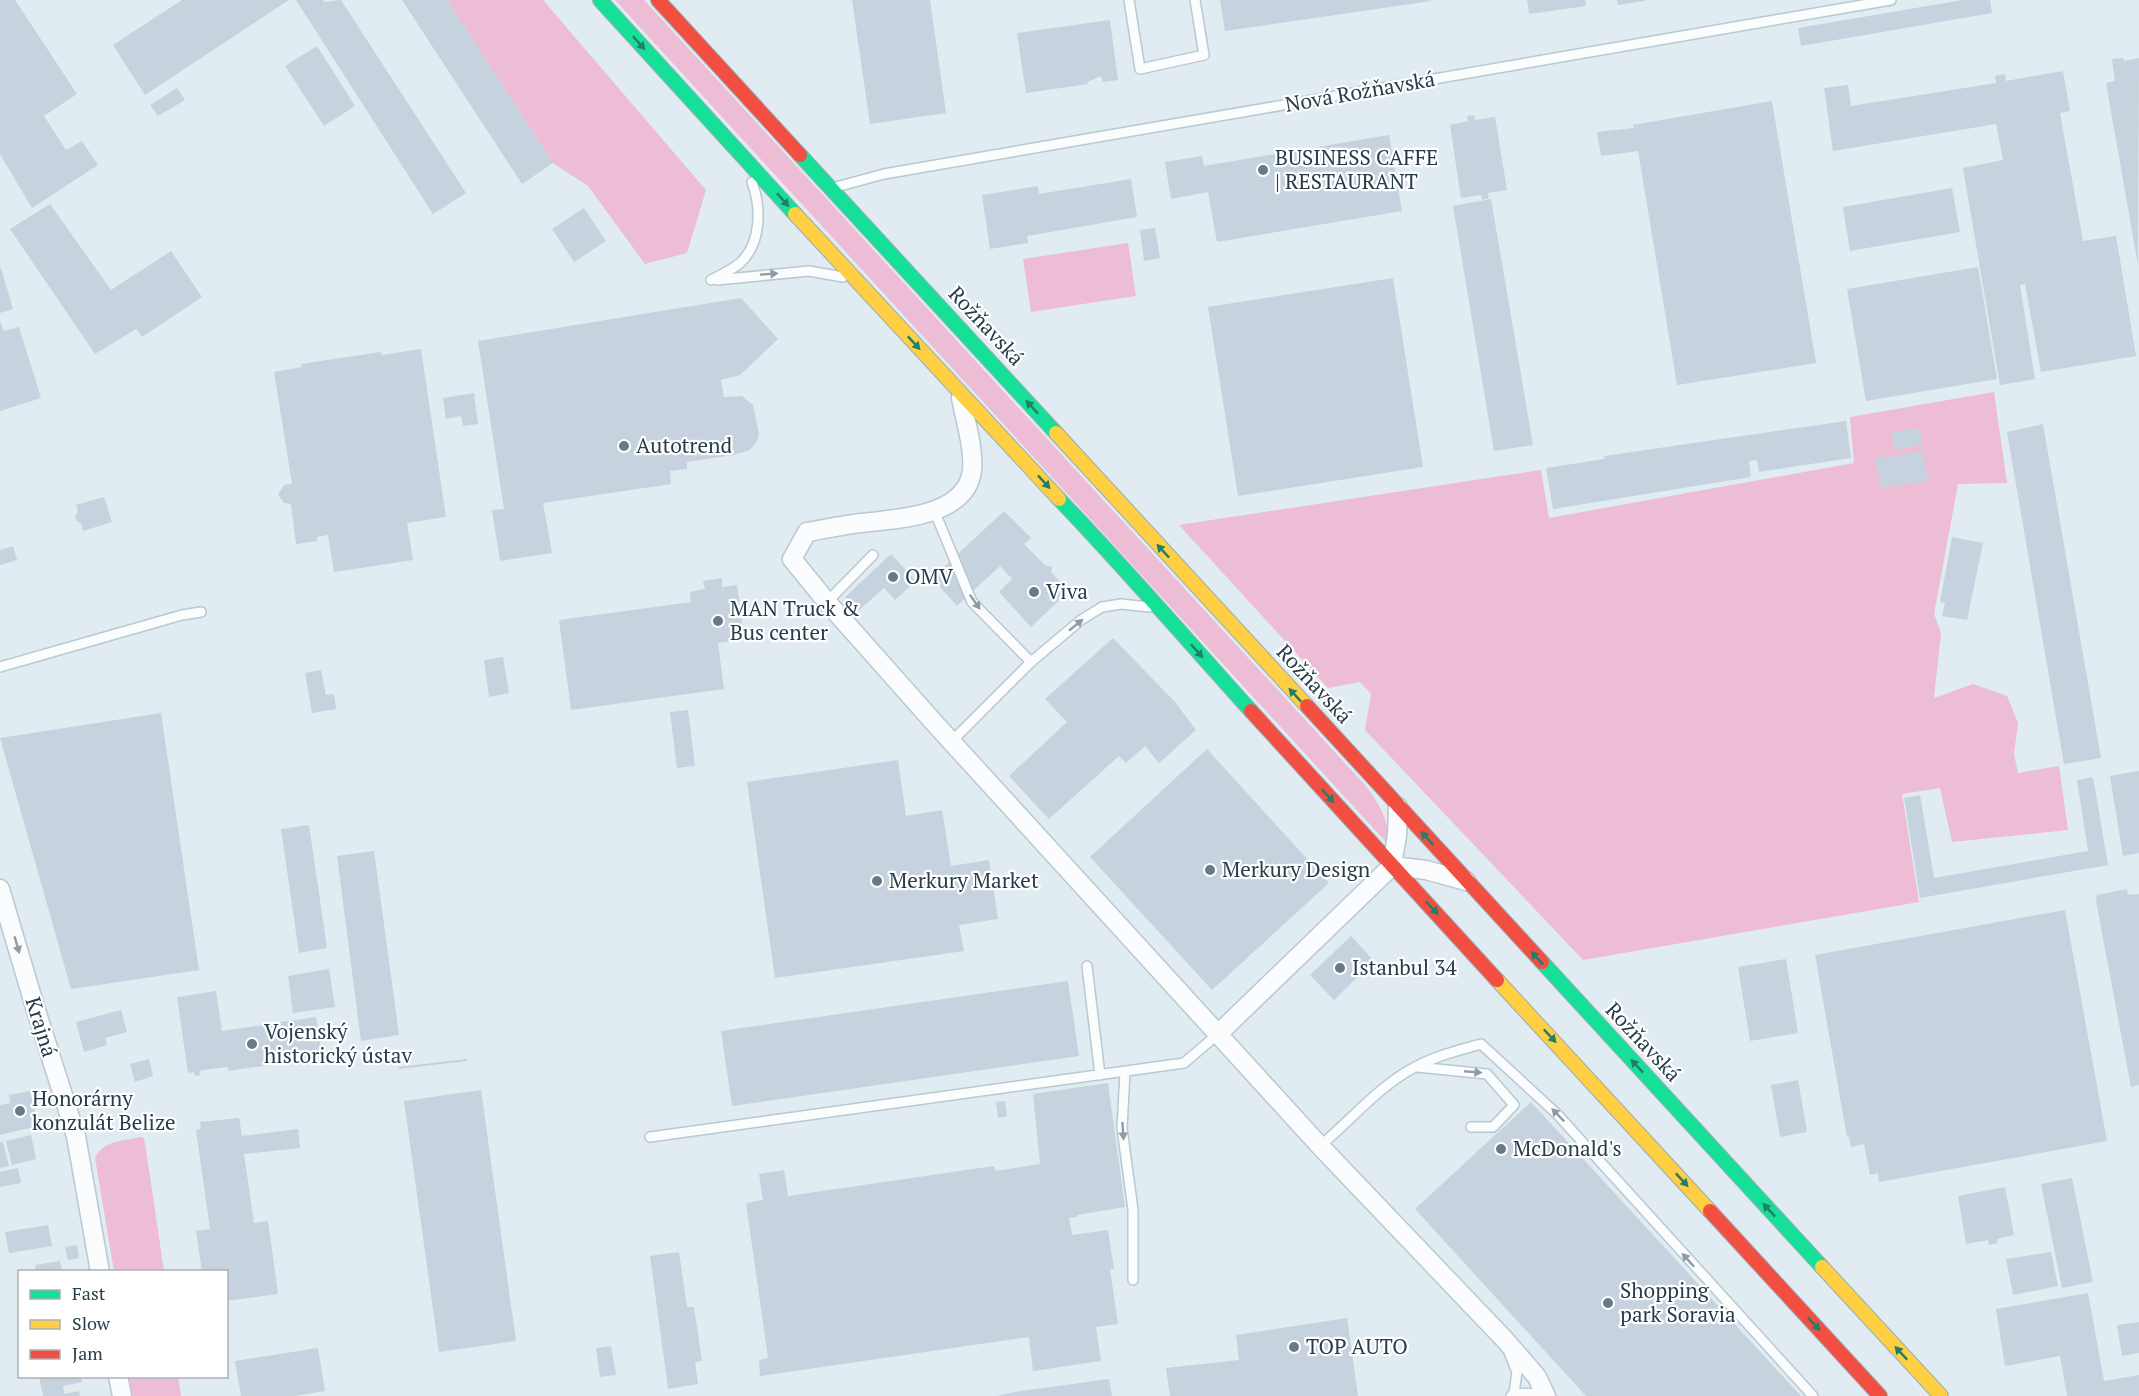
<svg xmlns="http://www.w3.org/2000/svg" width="2139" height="1396" viewBox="0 0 2139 1396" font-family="'PT Serif',serif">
	<rect width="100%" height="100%" fill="#e0ebf2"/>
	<path fill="#edbdd6" d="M447,0H543L706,190L687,253L645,264L588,186L553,163Z
		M615,0H644L1365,785C1379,804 1390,819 1387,843Z
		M1128,243L1136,296L1031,312L1023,259Z
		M1994,392L2007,483L1958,484L1934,614L1941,633L1934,698L1973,684L2007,696L2018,723L2014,754L2018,773L2059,766L2068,830L1952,842L1940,788L1902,794L1919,902L1583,960L1365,730L1371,694L1360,682L1328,688L1179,525L1541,470L1549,518L1854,463L1850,417Z
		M141,1137L144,1138L146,1150L164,1271H114L95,1158C103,1140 124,1141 141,1137Z
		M129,1377H178L181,1396H132Z"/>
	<path fill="#c6d2dd" d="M0,0H15L77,94L44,116L66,150L82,141L98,165L32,208L0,154Z
		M182,0H289L145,95L113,45Z
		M296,0H323L324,2L341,0L466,193L433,214Z
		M402,0H447L553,163L522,184Z
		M852,0H930L946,113L870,124Z
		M1220,0H1430L1431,1L1225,31Z
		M1527,0H1585L1586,6L1529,14Z
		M1617,0H1645V1L1618,5Z
		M1963,0H1990L1992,13L1801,46L1798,28Z
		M1110,20L1118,80L1103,82L1101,76L1087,82L1088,84L1026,93L1017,33Z
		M317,46L355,106L324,126L285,66Z
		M2123,58L2124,61L2139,58L2138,265L2106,83L2115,81L2112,59Z
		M2063,71L2070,111L2060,113L2083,241L2116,236L2136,356L2041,372L2025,284L2020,285L2035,379L2000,385L1963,168L2003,160L1996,124L1833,151L1824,88L1848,85L1851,106L1996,83L1995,76L2005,74L2006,81Z
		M177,88L185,100L158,116L150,105Z
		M1772,101L1816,363L1677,385L1638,151L1601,156L1597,132L1634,128L1633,125Z
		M1474,115L1475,120L1495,117L1507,190L1488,193L1489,198L1482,200L1481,195L1461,198L1450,125L1468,121L1467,116Z
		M1389,135L1402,211L1217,242L1208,192L1171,199L1165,162L1202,156L1204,166Z
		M1131,179L1137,217L1027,236L1028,243L990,249L982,195L1038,186L1039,194Z
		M1952,188L1960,232L1850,251L1843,207Z
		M1491,199L1533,445L1494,451L1453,206Z
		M50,204L111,290L171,251L202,297L142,337L136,329L95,354L10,229Z
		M584,208L606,241L574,262L552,229Z
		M1155,228L1160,258L1144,261L1140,230Z
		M1978,267L1997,379L1866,401L1847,289Z
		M1,268L13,309L0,313V269Z
		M1393,278L1423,467L1238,496L1208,307Z
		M741,298L778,339L740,375L721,380L724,397L742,396L753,405L759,434L757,441L750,450L733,455L687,462V469L670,471L671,484L543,503L552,553L500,561L492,510L504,509L478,341Z
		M0,321L4,331L19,327L41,398L0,411Z
		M421,349L446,517L407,523L413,560L334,572L328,535L317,537V541L296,544L291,504L284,503L278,495L284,485L292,484L274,372L302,367L301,364L381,352L382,355Z
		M474,393L478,424L463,426L461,416L446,419L443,398Z
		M1846,421L1851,458L1759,472L1757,460L1749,461L1751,477L1553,509L1546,468L1605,459L1604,456Z
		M2043,424L2101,758L2064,764L2007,432Z
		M1920,428L1922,445L1894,450L1892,432Z
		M1923,451L1928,481L1881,488L1875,459Z
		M104,497L112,522L83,531L81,523L77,521L75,516L78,512L76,505Z
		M1004,511L1031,538L1024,544L1046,566H1052L1051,572L1069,591L1031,627L999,592L1012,579L1000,566L957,606L932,578Z
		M1952,537L1983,543L1967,620L1942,616L1945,603L1940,602Z
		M13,546L17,560L0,565V550Z
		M891,554L916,581L895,600L884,588L858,611L845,597Z
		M722,578V587L737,585L744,640L718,643L724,689L571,710L559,620L691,602L690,592L705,589L703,581Z
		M1113,638L1175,702L1196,730L1159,763L1145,746L1126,763L1119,756L1049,819L1009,776L1067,722L1045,699Z
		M503,657L509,693L489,697L484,660Z
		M321,670L326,695L334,694L336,709L312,713L305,673Z
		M688,710L695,766L677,768L670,712Z
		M161,713L199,970L71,989L0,738Z
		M1207,749L1329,883L1212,990L1090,857Z
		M898,760L906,816L942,810L951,866L989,860L998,919L959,925L964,951L775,978L747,782Z
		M2139,771V853L2123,856L2110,776Z
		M2093,777L2108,865L1920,898L1904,798L1920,795L1934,878L2088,851L2077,780Z
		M309,825L327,948L299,953L281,829Z
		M374,851L399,1035L361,1041L337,856Z
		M2127,889L2128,895L2139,894V1085L2131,1087L2096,901L2097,895Z
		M2065,910L2107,1141L1879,1182L1878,1173L1870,1175L1864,1144L1851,1147L1849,1137H1847L1815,955Z
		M1351,936L1374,961L1334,1000L1310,975Z
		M1786,959L1798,1033L1750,1041L1738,967Z
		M329,969L335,1007L293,1013L288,976Z
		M1068,981L1079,1056L732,1106L721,1031Z
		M216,991L222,1031L316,1017L322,1057L228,1071V1067L210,1069L199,1071L200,1075L195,1076L194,1072L188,1073L177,997Z
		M121,1010L127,1032L105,1038L107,1045L84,1052L76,1022Z
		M149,1059L153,1076L135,1082L130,1064Z
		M467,1059V1061L399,1069L398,1067Z
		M1798,1080L1807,1132L1780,1137L1771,1085Z
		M1108,1083L1125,1207L1077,1215V1217L1069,1218L1072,1235L1108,1230L1114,1269H1110L1118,1324L1096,1327L1101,1361L1033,1371L1029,1337L760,1376L759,1360L768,1358L746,1203L763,1200L759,1174L784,1170L788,1196L994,1166L996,1171L1040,1164L1033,1094Z
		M481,1090L516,1341L439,1352L404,1101Z
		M30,1091L38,1126L0,1135V1105L10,1103L9,1095Z
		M1005,1101L1007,1116L998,1118L996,1102Z
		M1531,1102L1801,1396H1586L1415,1209Z
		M239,1118L242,1136L298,1129L300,1148L244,1154L254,1223L268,1221L278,1294L226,1301V1272H202L196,1231L210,1229L196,1130L201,1129L200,1122Z
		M31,1135L36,1159L12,1165L6,1141Z
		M0,1142H3L9,1166L0,1168Z
		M18,1168L21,1183L0,1187V1172Z
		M2072,1178L2093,1282L2062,1288L2041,1184Z
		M2005,1187L2014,1235L1997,1239L1998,1243L1989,1245L1988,1240L1966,1244L1958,1196Z
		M48,1225L52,1246L9,1253L5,1232Z
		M77,1245L79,1258L68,1260L65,1247Z
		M679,1252L687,1307H694L702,1361L695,1362L698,1384L668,1389L650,1256Z
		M2051,1252L2058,1286L2013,1295L2006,1259Z
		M60,1261L62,1272H36L35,1265Z
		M2088,1293L2104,1381L2139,1375V1396H2067L2060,1356L2005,1366L1996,1309Z
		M1347,1318L1358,1396H1170L1166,1368L1239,1360L1236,1335Z
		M2139,1322V1353L2122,1356L2117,1325Z
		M611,1346L616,1375L600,1377L596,1348Z
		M318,1348L325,1391L295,1396H241L235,1361Z
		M39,1377H81L82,1382L63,1386L64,1394L79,1391L80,1396H43Z
		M1109,1379L1112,1396H997L1015,1392Z"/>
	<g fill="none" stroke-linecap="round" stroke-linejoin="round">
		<g stroke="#b9c8d1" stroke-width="12">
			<path id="lane" d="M1129,0L1140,69L1204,55L1195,0
				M836,187L884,174L1891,0
				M711,280C721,275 732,270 740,263C762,243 761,207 752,182
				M717,280L809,271L843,277
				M934,510L972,602L1031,662
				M827,602L873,555
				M0,667L182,615L201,612
				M951,742L1031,662L1081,620L1102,607L1121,604L1149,607
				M1087,966L1100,1075
				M1417,1067L1487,1074L1514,1105L1493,1127H1471
				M1125,1072L1122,1128L1133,1210V1280
				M650,1137L1184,1063L1218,1034
				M1320,1146C1351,1120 1379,1086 1415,1067C1436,1056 1459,1050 1481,1044L1557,1114L1813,1396
				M1509,1352L1517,1372L1514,1393L1511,1396
				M1514,1393L1545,1394"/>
		</g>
		<g stroke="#b9c8d1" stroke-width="21">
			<path id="street" d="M961,398C965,420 974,447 972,470C967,517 896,519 861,523C843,525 825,529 807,532L792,559L827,602L938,727L1320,1146L1506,1341L1537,1377L1546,1396
				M1392,866L1426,870L1466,881
				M0,889L35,1007L76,1136L100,1272
				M1218,1034L1392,866L1397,835L1398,807
				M118,1376L122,1396"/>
		</g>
		<g stroke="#9aabb4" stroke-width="16">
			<path id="fast" d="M600,0L795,214
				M800,155L1056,433
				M1059,499C1125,568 1187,640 1251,711
				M1542,962L1822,1267"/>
		</g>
		<g stroke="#9aabb4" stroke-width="16">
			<path id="slow" d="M795,214L1059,499
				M1056,433L1307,706
				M1497,980L1710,1211
				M1822,1267L1941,1396"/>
		</g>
		<g stroke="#9aabb4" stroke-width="16">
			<path id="jam" d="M658,0L800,155
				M1307,706L1542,962
				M1251,711L1497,980
				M1710,1211L1880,1396"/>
		</g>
		<use href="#lane" stroke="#fafcfd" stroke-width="9"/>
		<use href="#street" stroke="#fafcfd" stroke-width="18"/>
		<use href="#fast" stroke="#16e098" stroke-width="14"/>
		<use href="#slow" stroke="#ffcf43" stroke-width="14"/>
		<use href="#jam" stroke="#f24e42" stroke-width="14"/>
	</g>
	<defs><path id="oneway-solid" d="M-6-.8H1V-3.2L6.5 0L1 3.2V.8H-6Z" transform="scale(1.5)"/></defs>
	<g fill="#207e69">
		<use href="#oneway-solid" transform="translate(639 43) rotate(48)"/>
		<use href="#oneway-solid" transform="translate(783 200) rotate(48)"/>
		<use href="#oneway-solid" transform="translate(914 343) rotate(47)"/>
		<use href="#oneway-solid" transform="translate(1032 407) rotate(-133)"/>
		<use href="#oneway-solid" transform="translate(1044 482) rotate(47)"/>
		<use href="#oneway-solid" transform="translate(1163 551) rotate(-133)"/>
		<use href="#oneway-solid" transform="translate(1197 651) rotate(48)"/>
		<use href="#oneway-solid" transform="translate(1295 695) rotate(-133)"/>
		<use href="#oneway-solid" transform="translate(1328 796) rotate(48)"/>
		<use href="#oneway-solid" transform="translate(1427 838) rotate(-133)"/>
		<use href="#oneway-solid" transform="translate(1432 908) rotate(47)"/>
		<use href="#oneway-solid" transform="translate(1537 958) rotate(-133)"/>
		<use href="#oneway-solid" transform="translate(1550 1036) rotate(47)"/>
		<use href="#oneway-solid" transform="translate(1637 1066) rotate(-133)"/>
		<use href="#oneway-solid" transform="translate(1682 1180) rotate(47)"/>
		<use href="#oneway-solid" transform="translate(1769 1210) rotate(-133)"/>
		<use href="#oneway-solid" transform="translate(1814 1324) rotate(47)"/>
		<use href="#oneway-solid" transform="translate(1901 1353) rotate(-133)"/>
	</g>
	<g fill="#909ca4">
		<use href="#oneway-solid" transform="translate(769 274) rotate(-4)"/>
		<use href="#oneway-solid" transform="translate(975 602) rotate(55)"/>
		<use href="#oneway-solid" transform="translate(1076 625) rotate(-39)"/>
		<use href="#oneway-solid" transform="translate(17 945) rotate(74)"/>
		<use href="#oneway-solid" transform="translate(1473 1072) rotate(5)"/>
		<use href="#oneway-solid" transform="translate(1558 1115) rotate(-134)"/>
		<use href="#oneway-solid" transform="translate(1123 1131) rotate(86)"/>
		<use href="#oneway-solid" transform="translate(1688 1260) rotate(-132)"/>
	</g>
	<g fill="#687a85" stroke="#fff" stroke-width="2">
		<circle cx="1263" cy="170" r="6"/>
		<circle cx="624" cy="446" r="6"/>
		<circle cx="893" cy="577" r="6"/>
		<circle cx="1034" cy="592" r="6"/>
		<circle cx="718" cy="621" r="6"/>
		<circle cx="1210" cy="870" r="6"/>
		<circle cx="877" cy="881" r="6"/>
		<circle cx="1340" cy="968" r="6"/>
		<circle cx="252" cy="1044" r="6"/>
		<circle cx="20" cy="1111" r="6"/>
		<circle cx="1501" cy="1149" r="6"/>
		<circle cx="1608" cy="1303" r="6"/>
		<circle cx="1294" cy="1347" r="6"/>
	</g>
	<g text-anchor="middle" stroke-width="4.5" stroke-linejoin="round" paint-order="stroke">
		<g font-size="21" fill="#273d4a" stroke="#fff">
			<text transform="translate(1360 92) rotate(-10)" y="7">Nová Rožňavská</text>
			<text transform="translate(986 326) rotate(47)" y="7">Rožňavská</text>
			<text transform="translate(1314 684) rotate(47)" y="7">Rožňavská</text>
			<text transform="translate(41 1027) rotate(73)" y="7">Krajná</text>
			<text transform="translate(1643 1042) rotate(47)" y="7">Rožňavská</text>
		</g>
		<g font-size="21" fill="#273d4a" stroke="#fff" text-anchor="start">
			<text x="1275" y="165">BUSINESS CAFFE<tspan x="1275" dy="24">| RESTAURANT</tspan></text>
			<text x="636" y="453">Autotrend</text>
			<text x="905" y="584">OMV</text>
			<text x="1046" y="599">Viva</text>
			<text x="730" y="616">MAN Truck &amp;<tspan x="730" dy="24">Bus center</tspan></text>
			<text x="1222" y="877">Merkury Design</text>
			<text x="889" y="888">Merkury Market</text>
			<text x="1352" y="975">Istanbul 34</text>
			<text x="264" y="1039">Vojenský<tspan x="264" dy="24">historický ústav</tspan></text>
			<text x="32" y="1106">Honorárny<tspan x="32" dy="24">konzulát Belize</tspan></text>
			<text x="1513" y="1156">McDonald's</text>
			<text x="1620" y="1298">Shopping<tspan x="1620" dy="24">park Soravia</tspan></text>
			<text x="1306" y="1354">TOP AUTO</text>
		</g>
	</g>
	<rect x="18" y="1270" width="210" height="108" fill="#ffffff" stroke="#a9b1b7" stroke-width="1.5"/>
	<rect x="30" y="1290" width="30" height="9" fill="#16e098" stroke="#a9b1b7" stroke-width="1.5"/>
	<text x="72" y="1300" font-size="18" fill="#273d4a">Fast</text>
	<rect x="30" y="1320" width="30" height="9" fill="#ffcf43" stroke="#a9b1b7" stroke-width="1.5"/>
	<text x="72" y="1330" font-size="18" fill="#273d4a">Slow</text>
	<rect x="30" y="1350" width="30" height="9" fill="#f24e42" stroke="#a9b1b7" stroke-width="1.5"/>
	<text x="72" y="1360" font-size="18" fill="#273d4a">Jam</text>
</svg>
